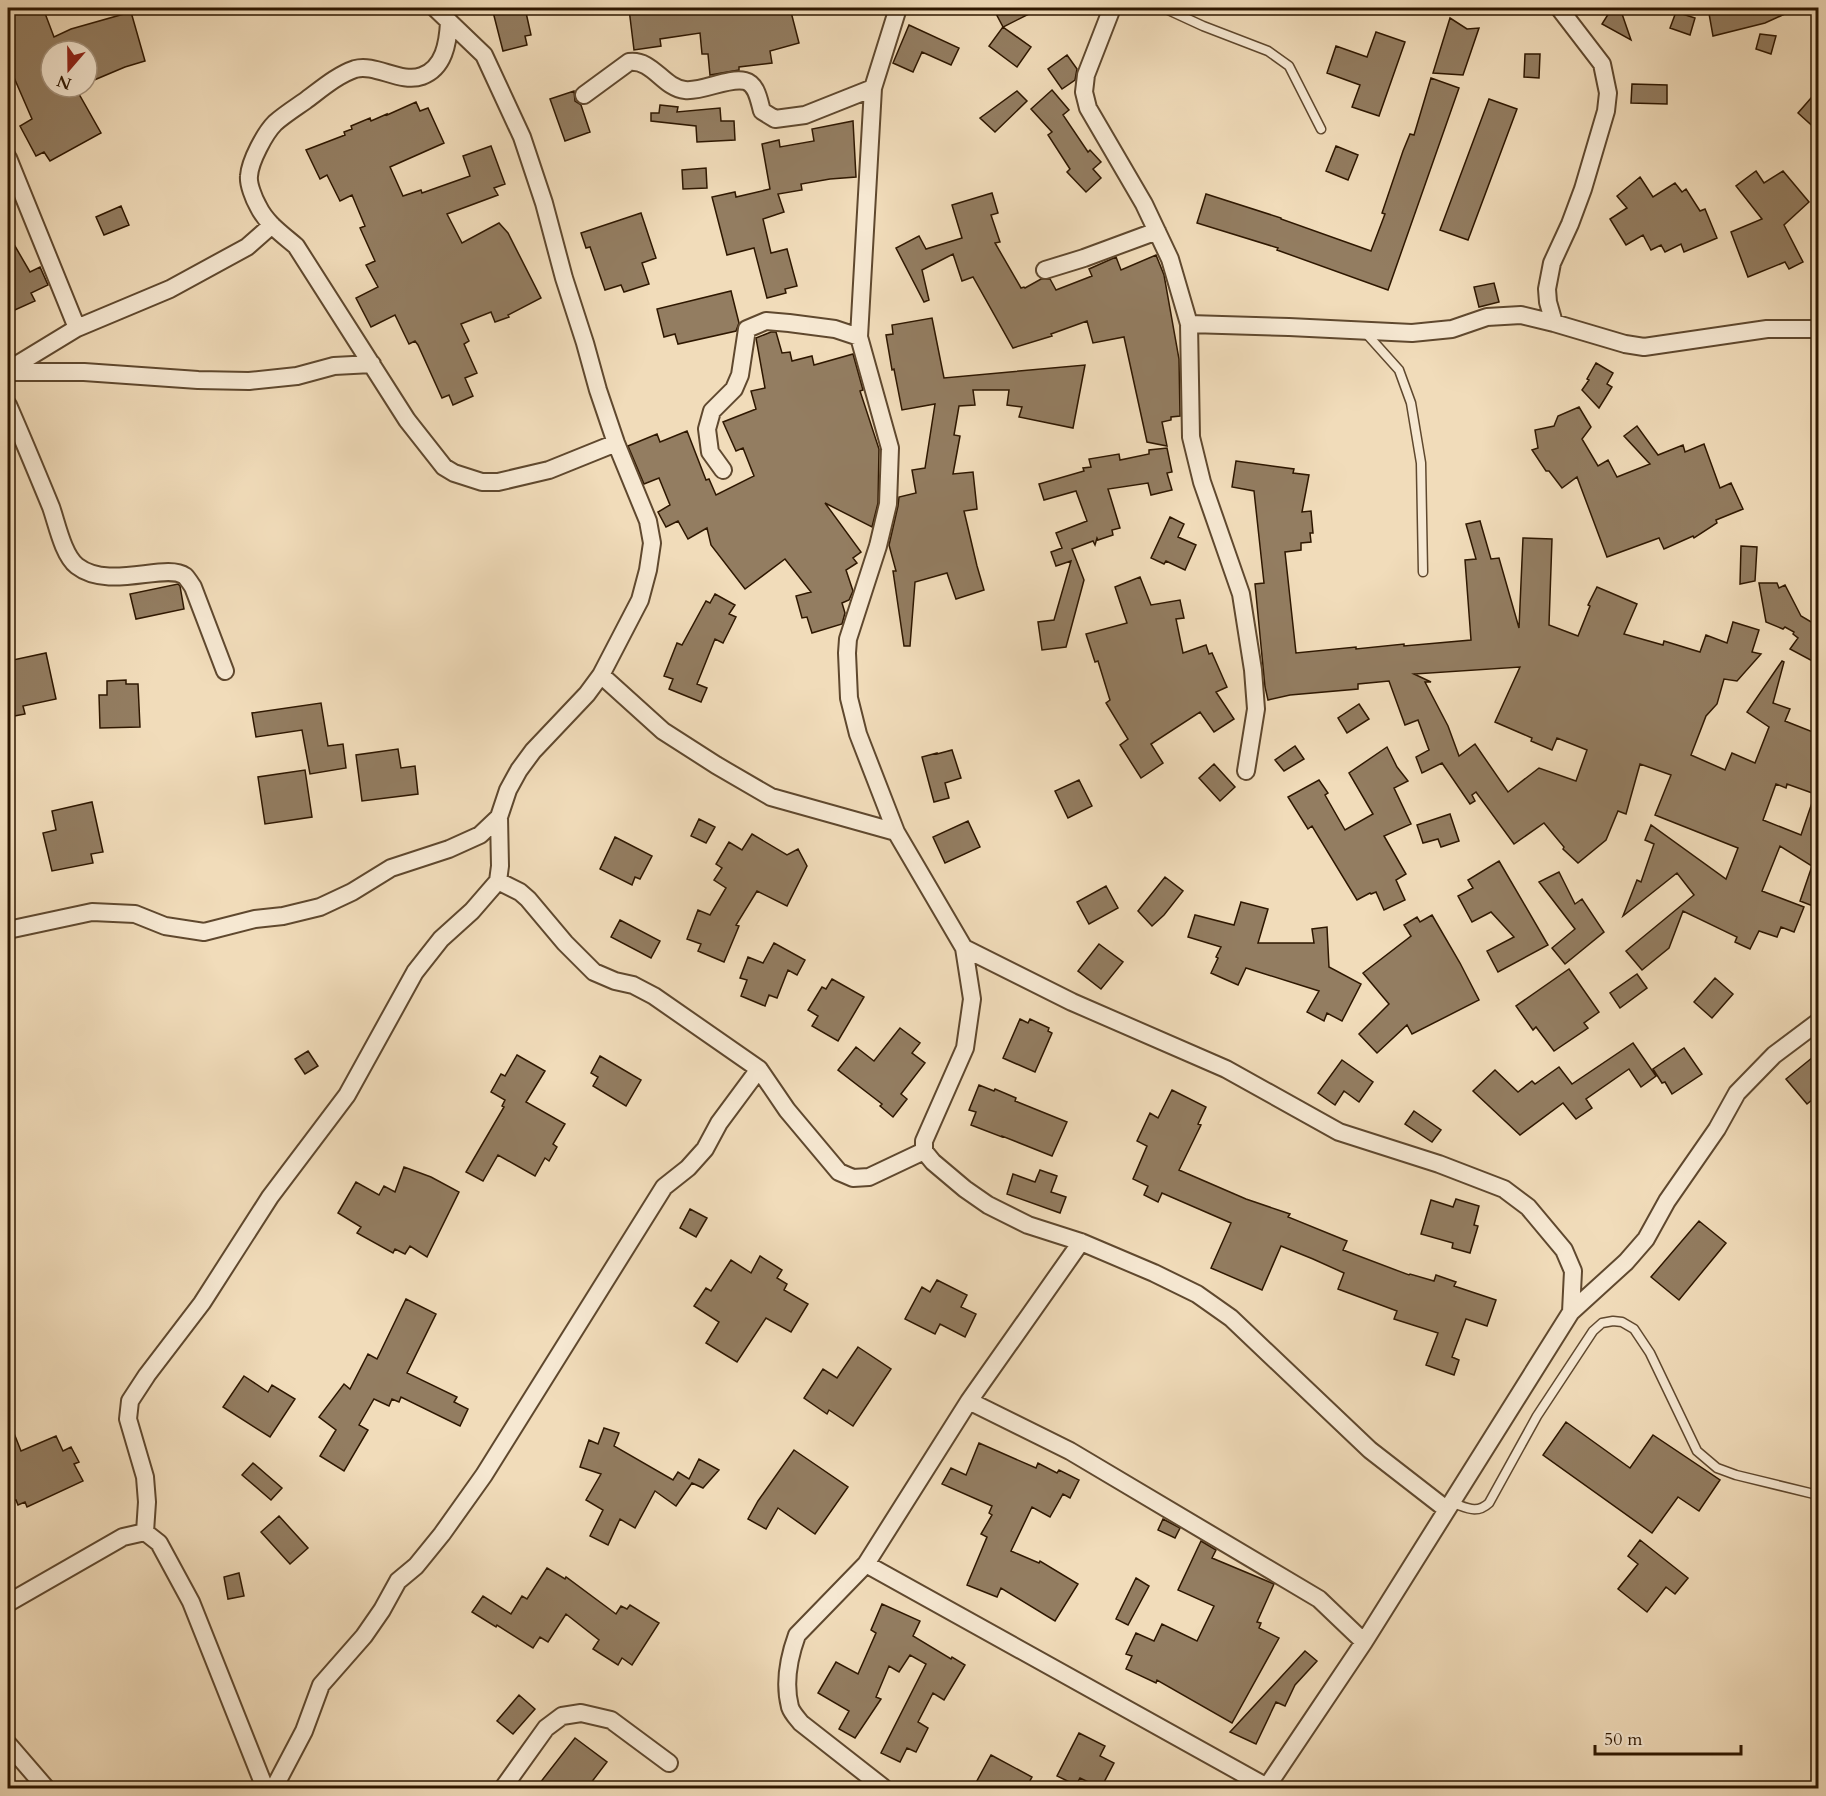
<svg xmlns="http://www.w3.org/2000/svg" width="1826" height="1796" viewBox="0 0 1826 1796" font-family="Cardo,serif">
	<rect width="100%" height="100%" fill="#f1dcba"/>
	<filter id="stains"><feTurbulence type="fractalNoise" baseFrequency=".00333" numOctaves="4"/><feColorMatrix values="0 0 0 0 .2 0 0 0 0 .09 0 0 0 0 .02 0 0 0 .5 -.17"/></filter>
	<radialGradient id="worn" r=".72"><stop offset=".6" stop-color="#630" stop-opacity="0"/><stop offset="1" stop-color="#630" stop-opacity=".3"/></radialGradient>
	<path fill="#937d61" stroke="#2e1700" stroke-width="1.5" fill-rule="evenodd" d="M8,8H43L54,37L71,29L131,12L145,61L125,67L87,83V51H51V87H75L101,133L50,161L44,152L36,156L20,126L32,119L9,66L13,64L8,49Z
		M492,8H525L531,35L525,36L527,45L503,51Z
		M643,8H790L799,43L770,51L772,63L739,67V70L710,75L708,54H702L700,33L660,39L661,46L634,50L629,9Z
		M993,8H1041L1003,27L1031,47L1017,67L989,46L1003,27Z
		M1612,8H1620L1631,40L1602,24Z
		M1708,8H1798L1765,23L1713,36Z
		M1676,12L1695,18L1690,35L1670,28Z
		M1450,18L1467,29L1479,28L1463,75L1433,73Z
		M909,25L959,48L951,65L922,52L913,72L893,63Z
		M1376,32L1405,42L1379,116L1352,107L1360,85L1327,73L1336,46L1367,57Z
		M1760,34L1776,36L1771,54L1756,49Z
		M1525,54H1540L1539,78L1524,77Z
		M1067,55L1077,69L1075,80L1062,89L1048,69Z
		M1431,78L1459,88L1388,290L1277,250L1278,248L1197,223L1206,194L1281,218V219L1371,251L1385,214L1382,213L1403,151L1410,134L1414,135Z
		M1632,84L1667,85V104L1631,103Z
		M1052,90L1069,110L1063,115L1088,152L1090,150L1101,162L1093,169L1101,178L1086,192L1067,172L1070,169L1048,135L1052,132L1031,109Z
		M1818,90V131L1798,113Z
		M574,91L575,101L581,105L590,132L565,141L550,99Z
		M1017,91L1027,101L995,132L980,118Z
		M1489,99L1517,109L1468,240L1440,230Z
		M416,102L420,111L428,108L444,143L390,167L403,196L421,190L422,193L470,176L463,156L491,146L505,184L494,188L498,195L447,214L462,243L499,223L508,233L541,298L508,315L509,317L495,322L491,312L461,324L469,341L464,344L477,373L465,378L473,396L453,405L449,395L442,398L418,345L415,341L409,344L395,315L371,327L356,298L378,287L366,265L375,261L360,228L365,226L352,195L340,201L327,175L320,179L306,150L345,135L344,132L352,129L351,126L370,118L371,121L387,114V115Z
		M660,105L678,107L677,112L720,108L721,121H734L735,140L697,142L696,126L651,121V113H659Z
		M853,121L856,177L830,179L801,184L802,190L778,194L784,212L763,219L771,253L787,249L797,286L785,289L786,293L767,298L754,248L727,255L712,197L735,192L736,197L770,189L762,144L779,140L780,147L814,141L812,129Z
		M1336,146L1358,155L1348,180L1326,171Z
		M706,168L707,188L683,189L682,170Z
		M1756,171L1764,183L1783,171L1809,202L1784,225L1803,262L1789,269L1785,262L1748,277L1731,232L1762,219L1736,186Z
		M1640,177L1653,197L1675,183L1682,192L1686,189L1700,211L1705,209L1717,238L1684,252L1681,244L1665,252L1661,245L1651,250L1643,235L1626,245L1610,219L1627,208L1617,196Z
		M992,193L998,213L991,215L1000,242L995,243L1021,288L1024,287L1025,288L1041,279H1050L1056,290L1092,276L1089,269L1116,257L1121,270L1156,255L1164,275L1179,359L1180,416L1171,417V420L1162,422L1167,446L1147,442L1124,337L1093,343L1087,321L1051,334L1052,336L1013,348L973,277L962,281L953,254L922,270L929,300L924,302L896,248L919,236L926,249L962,238L952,205Z
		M121,206L129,225L104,235L96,217Z
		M641,213L656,258L642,263L649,284L624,292L621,285L605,290L590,247L586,248L581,233Z
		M8,234L30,272L40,267L48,285L31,293L35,301L8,313Z
		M1494,283L1499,302L1479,307L1474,287Z
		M731,291L739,323L736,331L678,344L675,334L664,337L657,309Z
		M932,318L944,378L1085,365L1073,428L1019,417L1022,407L1007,405L1009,390H973L975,405L959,406L954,435L960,436L953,474L973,472L977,509L964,511L977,566L984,590L956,599L947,573L915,582L910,646H904L893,571H896L889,545L898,506L899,497L916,493L912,470L925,468L935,404L902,410L894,369L892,370L886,335L893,334L892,325Z
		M771,332H776L782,353L790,352L792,361L812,356L814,365L853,354L863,390L860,391L879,449L878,503L872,527L825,503L861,552L853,558L857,563L846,570L853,591L849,600L842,603L845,613L842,624L812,633L807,617L802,618L796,596L811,592L785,559L745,589L711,545L707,528L688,539L678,521L666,527L658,512L670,505L659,478L644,484L628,446L657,434L660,442L687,431L706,480L709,479L716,495L754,476L743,448L736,451L723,422L756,409L751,391L765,388L756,338Z
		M1596,363L1613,373L1607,384L1612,387L1599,408L1582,390L1589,380L1587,379Z
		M1579,407L1591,427L1582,439L1598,466L1608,460L1617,477L1650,464L1624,436L1637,426L1658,455L1683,445L1685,452L1704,444L1720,488L1731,483L1743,509L1716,520L1717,523L1694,538L1693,536L1664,549L1659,538L1607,557L1577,477L1562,488L1549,471H1546L1532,450L1538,448L1535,430L1554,426L1558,416Z
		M1167,448L1172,472L1167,473L1172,490L1151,495L1148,483L1108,489L1120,528L1112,530L1113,535L1098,540L1097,538L1095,545L1093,541L1072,549L1084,580L1066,647L1042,650L1038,622L1054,620L1071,561L1056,566L1051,552L1062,548L1056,533L1087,521L1076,491L1044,500L1039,484L1084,471L1083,468L1091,467L1089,459L1119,454L1120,460L1149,454V450Z
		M1236,461L1294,469L1293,473L1309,475L1302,512L1311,511L1313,533H1310L1311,542L1301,543V550L1285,552L1296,653L1356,647V649L1404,644V646L1471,640L1465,560L1476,559L1466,524L1480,521L1491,559L1499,558L1519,628L1523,538L1552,539L1549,625L1578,636L1590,606L1588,605L1597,587L1637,604L1624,634L1663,645L1664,641L1700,652L1706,635L1727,643L1733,622L1759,630L1752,652L1761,654L1737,681L1724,679L1717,704L1706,716L1691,755L1725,770L1732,753L1755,763L1769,727L1747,712L1782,661L1784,662L1773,703L1790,709L1785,721L1818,734V908L1800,901L1812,866L1780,846L1762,891L1804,907L1794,932L1781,927L1777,937L1759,931L1750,949L1735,942L1737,937L1683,911L1669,948L1642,970L1626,951L1694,895L1677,873L1623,916L1637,880L1641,882L1654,844L1645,840L1651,825L1726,879L1738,848L1655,815L1671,775L1640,764L1626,814L1618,811L1606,840L1578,863L1563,849L1564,847L1544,823L1514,844L1476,792L1472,795L1475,801L1470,804L1442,763L1422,773L1416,757L1429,750L1418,720L1405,725L1389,681L1358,684V689L1290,695L1268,700L1265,687L1255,584L1264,583L1254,491L1232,487ZM1520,667L1495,722L1532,738L1531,741L1552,750L1557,738L1587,750L1576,781L1539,768L1508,792L1475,744L1459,756L1448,726L1425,682H1431L1414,674ZM1776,784L1786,788L1787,784L1815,794L1801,835L1763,820Z
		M1170,517L1184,524L1178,537L1196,545L1185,570L1166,561L1164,564L1151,558Z
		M1741,546L1757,547L1755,581L1740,584Z
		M1140,577L1151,605L1180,600L1184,618L1176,619L1183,653L1206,645L1209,654L1212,653L1227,687L1216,692L1234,719L1214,732L1200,712L1151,744L1163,763L1141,778L1120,745L1128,739L1106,703L1110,700L1098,661L1095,662L1086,634L1127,623L1115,587Z
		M1759,583H1777L1779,588L1785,585L1801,616L1818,626V664L1790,649L1798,638L1793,634L1794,632L1785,627L1783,629L1766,622Z
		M178,584L180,586L184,609L136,619L130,594Z
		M715,594L735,605L729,614L736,617L723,643L715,639L697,684L707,688L701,702L669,689L673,679L664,676L677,643L682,645L706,601L710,603Z
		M46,653L56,699L23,706L25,714L9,717L8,709V661Z
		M126,680V684H138L140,727L100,728L99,695H107V681Z
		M321,703L328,746L343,744L346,768L310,774L302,730L256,737L252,713Z
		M1359,704L1369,719L1347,733L1338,718Z
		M1295,746L1304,759L1284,771L1275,760Z
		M1387,747L1397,767L1408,781L1394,788L1411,824L1384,836L1406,874L1396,880L1405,900L1384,910L1376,892L1371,894L1370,893L1357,900L1312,826L1308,829L1288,797L1319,780L1328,793L1325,795L1345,830L1373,814L1349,773Z
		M398,749L401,768L415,766L418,794L362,801L356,755Z
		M952,750L961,778L945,783L949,798L934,802L922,757L937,753V754Z
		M1214,764L1235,787L1220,801L1199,778Z
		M305,770L312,817L265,824L258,777Z
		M1079,780L1092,806L1068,818L1055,791Z
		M92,802L103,852L91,854L93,863L52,871L43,833L56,830L52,811Z
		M1450,814L1459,841L1441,847L1438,839L1423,843L1417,825Z
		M699,819L715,827L706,843L691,836Z
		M968,821L980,847L945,863L933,837Z
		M752,834L787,855L798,849L807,866L787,906L757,891L736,925L739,926L724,962L698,951L701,944L687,939L698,910L710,915L726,888L714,880L722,868L716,864L729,842L742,850Z
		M615,837L652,856L640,879L635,877L632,885L600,869Z
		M1499,861L1548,945L1498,972L1487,951L1514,937L1491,912L1472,922L1458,896L1473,888L1468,880Z
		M1559,872L1575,904L1582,899L1604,932L1565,964L1552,948L1575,929L1539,882Z
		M1165,877L1183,891L1164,915L1152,926L1138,911Z
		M1106,886L1118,908L1089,924L1077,902Z
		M1241,902L1268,909L1258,943H1314L1312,929L1327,927L1329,967L1361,984L1342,1021L1327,1013L1324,1021L1307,1012L1319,991L1246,968L1238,985L1211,973L1218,958L1216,957L1221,947L1188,937L1195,915L1234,925Z
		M1432,915L1460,963L1479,1000L1412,1034L1407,1025L1377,1053L1359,1034L1389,1004L1363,973L1411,936L1404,925L1417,917L1420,922Z
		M620,920L660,941L651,958L611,937Z
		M774,943L805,960L797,975L788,970L777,998L769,995L765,1006L741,996L747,980L740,978L748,957L763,963Z
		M1099,944L1123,962L1101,989L1078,971Z
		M1569,969L1599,1012L1584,1023L1588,1028L1554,1051L1536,1027L1533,1030L1516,1006Z
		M1637,974L1647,988L1620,1008L1610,993Z
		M1715,978L1733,994L1712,1018L1694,1002Z
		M832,979L864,997L838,1041L812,1026L818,1016L808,1010L822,987L826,989Z
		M1020,1019L1028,1023L1030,1019L1049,1028L1048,1031L1052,1033L1035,1072L1003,1058Z
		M900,1028L920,1043L912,1053L925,1063L901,1094L907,1099L893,1117L880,1106L882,1104L838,1070L856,1047L874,1061Z
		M1633,1043L1656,1076L1641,1087L1629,1069L1586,1099L1592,1108L1576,1119L1563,1103L1520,1135L1473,1091L1495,1070L1518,1092L1532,1081L1535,1084L1559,1067L1572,1084Z
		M1684,1048L1702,1074L1672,1094L1665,1082L1662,1083L1653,1069Z
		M308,1051L318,1066L305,1074L295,1059Z
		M1818,1053V1095L1807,1104L1786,1079Z
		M517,1055L545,1071L526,1102L565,1124L553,1144L557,1147L549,1161L545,1158L535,1176L498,1155L483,1181L466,1172L504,1107L502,1106L505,1100L491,1092L501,1074L505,1076Z
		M600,1056L641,1080L626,1106L593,1086L598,1077L591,1073Z
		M1342,1060L1373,1082L1359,1102L1344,1091L1335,1105L1318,1093Z
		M979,1085L994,1091L995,1089L1016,1098L1015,1101L1067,1122L1052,1156L1002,1136V1137L971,1125L976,1112L969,1110Z
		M1172,1090L1206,1107L1198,1124L1201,1125L1179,1170L1246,1199L1290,1214L1288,1217L1347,1241L1343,1250L1409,1275L1410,1274L1434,1281L1436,1275L1456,1282L1454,1286L1496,1300L1487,1326L1466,1319L1452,1357L1459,1360L1454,1375L1426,1365L1438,1333L1394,1319L1397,1311L1338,1289L1344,1273L1313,1259L1281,1246L1262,1290L1211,1268L1231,1223L1162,1193L1158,1202L1144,1195L1148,1186L1133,1179L1147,1146L1137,1141L1150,1113L1158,1118Z
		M1414,1111L1441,1130L1432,1142L1405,1124Z
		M404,1167L431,1177L459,1192L427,1257L410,1246L405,1254L395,1249L393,1253L357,1233L361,1227L338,1213L356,1182L379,1195L384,1186L395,1192Z
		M1040,1170L1057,1176L1051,1192L1066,1197L1060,1213L1007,1194L1013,1174L1035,1182Z
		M1456,1199L1479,1206L1474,1225L1478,1226L1470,1253L1452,1248L1453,1243L1421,1234L1431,1200L1453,1207Z
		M690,1209L707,1218L696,1237L680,1228Z
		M1699,1221L1726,1243L1679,1300L1651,1277Z
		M760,1256L782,1270L777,1278L787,1284L784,1290L808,1304L791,1332L766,1318L737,1362L706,1343L719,1322L694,1306L706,1288L711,1291L731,1260L751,1273Z
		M937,1280L967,1295L961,1307L976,1314L965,1337L940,1324L935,1334L905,1319L922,1287L930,1292Z
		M406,1299L436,1314L407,1373L457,1397L454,1402L468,1409L460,1426L401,1397L399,1402L392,1399L389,1406L374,1399L359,1425L368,1430L344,1471L320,1456L336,1430L319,1417L344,1384L350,1389L368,1354L377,1359Z
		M858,1347L891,1369L853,1426L829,1410L827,1414L804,1398L823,1369L837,1378Z
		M244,1376L268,1392L272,1385L295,1399L270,1437L223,1407Z
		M8,1418L21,1451L56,1436L63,1451L71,1447L79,1462L74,1464L83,1481L27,1507L25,1502L18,1505L16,1500L8,1503Z
		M1566,1422L1630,1468L1653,1435L1720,1480L1699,1511L1678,1497L1652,1533L1543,1455Z
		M604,1428L619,1433L614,1446L673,1480L678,1472L689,1479L699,1459L719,1470L703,1488L692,1483L676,1506L655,1491L635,1528L620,1519L608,1545L590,1536L603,1510L586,1500L601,1474L580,1467L589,1440L598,1444Z
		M979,1443L1036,1468L1038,1463L1057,1473L1059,1470L1079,1480L1070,1498L1063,1494L1050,1517L1032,1507L1011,1551L1039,1563L1040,1561L1078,1584L1055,1621L1001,1588L997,1597L967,1585L987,1537L981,1534L992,1515L989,1513L992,1506L942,1484L951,1468L966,1475Z
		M794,1450L848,1487L815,1534L778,1508L766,1529L748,1519L758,1501Z
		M253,1463L282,1488L271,1500L242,1475Z
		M279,1516L308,1548L290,1564L261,1532Z
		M1163,1519L1180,1528L1175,1538L1158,1530Z
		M1640,1540L1688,1578L1675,1594L1666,1587L1647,1612L1618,1589L1638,1564L1628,1556Z
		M1201,1541L1216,1550L1212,1558L1274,1584L1257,1622L1261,1623L1259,1628L1279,1638L1232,1723L1157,1680L1156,1683L1126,1669L1132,1656L1126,1654L1136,1633L1154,1641L1162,1624L1197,1641L1214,1606L1178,1590Z
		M547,1568L565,1579L566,1577L616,1614L621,1606L627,1609L630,1605L659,1623L632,1665L622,1658L618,1665L593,1649L599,1640L566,1614L548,1642L540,1637L533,1648L497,1625L496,1627L472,1612L483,1596L511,1614L522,1596L527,1599Z
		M239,1573L244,1596L228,1599L224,1577Z
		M1136,1578L1149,1586L1128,1625L1116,1619Z
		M882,1604L920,1621L913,1636L951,1659L952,1657L965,1665L944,1700L933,1693L918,1722L928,1728L916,1752L907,1748L900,1762L881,1753L926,1664L910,1655L899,1672L889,1666L876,1697L881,1699L855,1738L839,1729L849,1711L818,1693L836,1662L858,1674L876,1633L871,1630Z
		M1305,1651L1317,1661L1295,1685L1285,1706L1276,1702L1256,1744L1230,1732Z
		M519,1695L535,1709L513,1734L497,1721Z
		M1079,1733L1105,1746L1100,1756L1114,1763L1101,1788L1080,1778L1076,1785L1057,1776Z
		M575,1738L607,1762L587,1788H536Z
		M991,1755L1032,1777L1026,1788H973Z"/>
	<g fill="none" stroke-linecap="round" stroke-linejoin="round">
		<g stroke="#5f482e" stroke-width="11">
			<path id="lane" d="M1164,8L1203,26L1268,51L1289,66L1321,129
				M1364,331L1399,370L1411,403L1421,463L1423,572
				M1450,1502C1466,1507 1476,1515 1489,1503L1537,1416L1593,1331L1602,1323L1613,1321L1622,1322L1634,1329L1650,1353L1697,1451L1717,1468L1736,1475L1818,1495"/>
		</g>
		<g stroke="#5f482e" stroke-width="20">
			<path id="street" d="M898,8L873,88L859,337L890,448L888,504L878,546L848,639L847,653L849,698L858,734L896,832L964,948L972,999L965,1048L924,1141V1151L933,1162L965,1189L988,1205L1028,1225L1081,1242L1154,1273L1197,1294L1231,1318L1370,1450L1446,1509
				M1112,8L1086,75L1084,92L1088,108L1144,204L1170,259L1189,324L1191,437L1202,482L1241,594L1253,670L1256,709L1246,771
				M449,22C448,43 444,68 422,76C401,84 375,63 355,69C337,75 320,90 305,101C295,108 284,115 275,123C265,133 250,161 249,176C248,184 254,199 258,206C266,223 282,234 296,246L407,420L444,467L454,473L482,482H498L549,470L616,443
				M584,95L629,62C653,59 663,88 685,90C703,92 728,77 745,81C757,84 759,101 762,111L775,119L805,115L873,88
				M8,158L77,328
				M1045,270L1084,258L1157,231
				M1554,323L1548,302L1547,289L1552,263L1570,224L1583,189L1606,111L1608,93L1602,64L1559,8
				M1189,324L1289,327L1412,333L1452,329L1487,317L1521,315L1554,323L1625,344L1644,347L1767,329H1818
				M8,370L77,328L170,289L247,247L272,225
				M8,372H84L198,380L249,381L297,376L334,366L372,364
				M8,405C23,439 37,473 51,507C57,524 63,555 77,566C109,591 166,562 185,576C188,579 191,584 193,587L225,671
				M723,470L710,452L707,429L712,411L734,389L740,375L747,329L766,321L789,323L835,329L859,337
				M601,675L663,731L716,765L771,797L896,832
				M498,881L520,892L528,899L565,943L594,972L615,981L633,985L654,996L759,1069L787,1110L839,1172L853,1178L869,1177L924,1151
				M8,930L92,912L135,914L165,926L204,932L255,919L283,916L320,907L352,892L391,868L449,849L480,835L499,817
				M964,948L1072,1002L1226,1069L1339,1132L1439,1164L1504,1189L1528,1207L1564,1250L1573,1271L1571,1312
				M969,1401L1070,1451L1319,1599L1364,1642
				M145,1532L147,1502L145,1477L128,1419L130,1401L147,1375L202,1303L270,1197L347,1095L415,972L441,939L472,911L498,881L500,866L499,817L508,790L519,770L533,751L587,694L601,675L640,600L648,570L652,543L648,521L616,443L598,390L585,343L564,278L544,203L522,137L484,55L435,8
				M866,1564L1267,1787
				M8,1603L123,1537L145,1532L159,1543L191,1602L265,1788
				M8,1744L46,1788
				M274,1788L304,1731L321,1685L364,1636L382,1610L398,1581L416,1566L442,1534L484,1475L664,1187L688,1168L705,1149L719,1123L759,1069
				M503,1788L546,1728L562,1716L581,1713L611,1720L669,1763
				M884,1788L801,1723C797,1718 792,1713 790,1707C784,1684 789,1657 797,1635L866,1564L969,1401L1081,1242
				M1266,1788L1364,1642L1571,1312L1626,1262L1646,1239L1667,1201L1717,1129L1737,1093L1774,1055L1818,1022"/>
		</g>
		<use href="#lane" stroke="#f6e8d2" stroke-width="8"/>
		<use href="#street" stroke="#f6e8d2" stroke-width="16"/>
	</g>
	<rect width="1826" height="1796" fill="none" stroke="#f1dcba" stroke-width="30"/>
	<rect x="9" y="9" width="1808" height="1778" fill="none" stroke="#2e1700" stroke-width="3"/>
	<rect x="15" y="15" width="1796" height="1766" fill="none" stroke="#2e1700" stroke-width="1.5"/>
	<g transform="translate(69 69) rotate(200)"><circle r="28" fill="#f6e8d2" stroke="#a6947e" stroke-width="1.5"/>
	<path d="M0-4.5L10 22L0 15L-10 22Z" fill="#8f2418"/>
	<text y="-9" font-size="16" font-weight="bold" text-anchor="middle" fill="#2e1700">N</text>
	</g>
	<path d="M1595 1745v9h146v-9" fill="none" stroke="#2e1700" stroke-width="3"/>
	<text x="1604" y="1745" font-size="18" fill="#2e1700" stroke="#f6e8d2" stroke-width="4.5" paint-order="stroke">50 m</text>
	<rect width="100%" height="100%" filter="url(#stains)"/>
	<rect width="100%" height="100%" fill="url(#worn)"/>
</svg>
